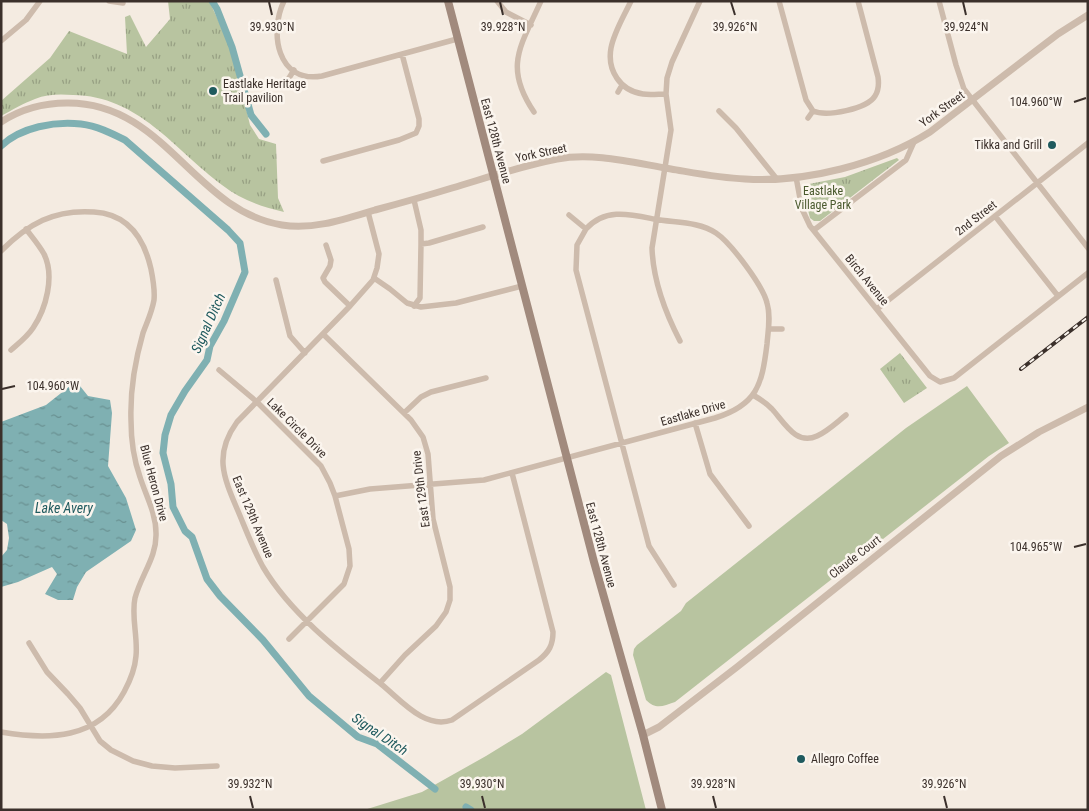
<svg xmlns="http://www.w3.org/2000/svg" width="1089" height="811" viewBox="0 0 1089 811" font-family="'Roboto Condensed',sans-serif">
	<defs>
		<pattern id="park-tufts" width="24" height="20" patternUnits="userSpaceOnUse" patternTransform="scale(1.25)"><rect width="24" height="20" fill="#b8c4a0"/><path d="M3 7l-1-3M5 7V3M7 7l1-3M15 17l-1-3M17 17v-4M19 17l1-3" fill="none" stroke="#97a083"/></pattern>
		<pattern id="water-ripples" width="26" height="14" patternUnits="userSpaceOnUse" patternTransform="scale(1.25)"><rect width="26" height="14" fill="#7fb0b2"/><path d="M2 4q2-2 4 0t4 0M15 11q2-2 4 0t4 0" fill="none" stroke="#699091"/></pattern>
	</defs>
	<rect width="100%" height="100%" fill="#f4ebe1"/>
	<path fill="#b8c4a0" d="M967,386L1009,443L989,456L675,702C663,706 656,710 646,700L633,655L634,649L637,645L681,611L686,603L906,428Z
		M606,672L611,675L646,810H364L422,792L486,756L522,734Z"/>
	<path fill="url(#park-tufts)" d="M168,1H209L212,7L232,50L250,125L259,139L276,144L278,198L284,212C261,207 240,199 222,185C174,149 139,96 73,95C60,94 47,94 35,99C24,103 12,110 1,116V101L50,58L69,31L127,54L125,17L130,15L146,47L170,19Z
		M897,158L899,160L820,221H814L810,218L803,190L809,184L845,177Z
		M900,353L927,388L904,403L880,369Z"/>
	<path fill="url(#water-ripples)" d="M70,386H80L88,396L110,400L112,413L108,466L126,498L136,530L131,541L86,572L77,587L73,600H58L45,594L57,574L52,567L18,582L1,587V557L7,550L9,538L7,524L1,520V422L46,405Z"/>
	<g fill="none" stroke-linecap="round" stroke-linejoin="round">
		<path stroke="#7fb0b2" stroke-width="7" d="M212,1L217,9L232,47L251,115L266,134
			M1,146C21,127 55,121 81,124C97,126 111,133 125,140L228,230L240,243L245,272L224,321L210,346L207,360L185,391L171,415L165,435L163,453L171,484L173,507L185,531L192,537L207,579L220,596L263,640L309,696L358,737L377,744L435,789
			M466,807L471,810"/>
		<path stroke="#cdbbac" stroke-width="5.5" d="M109,1L123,3
			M284,1C269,32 277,84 322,76L457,39
			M497,1L506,12L531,25
			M631,1C624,16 614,32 611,48C607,70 620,91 643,94C650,95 659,94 666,94
			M779,1L806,100L813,111C827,117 867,109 875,96C879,90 879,84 878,77L858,1
			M939,1L956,65L964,89L1088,248
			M1,41L26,20L40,1
			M289,78L294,70
			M618,92L622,85
			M719,111L736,128L776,178
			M534,112C503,66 521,46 541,1
			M808,118L813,111
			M323,161L399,140L416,133L419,126V119L402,54
			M796,177L802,209L810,226L930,376L940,382L954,378L1088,273
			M414,200L421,230V244L420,298L414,306
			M368,212L379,254L377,268L373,280L350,306L237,422C213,455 224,478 238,511C246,530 253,549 263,567C291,614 339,651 381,684C401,700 425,730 452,720L539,660C549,652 553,645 553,632L512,473
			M569,215L586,229L577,245L576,270L649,546L674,585
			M995,216L1058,296
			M814,230L906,160L914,142
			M421,244L429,243L483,227
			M326,245L331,260L330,266L323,278L325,282L350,306
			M1,251C28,224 54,209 94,212C128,214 144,238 151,269C153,279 155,290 154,300C152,312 147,322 143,333C135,361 130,391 131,420C131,439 134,460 140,477C146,496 156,513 156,533C157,557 141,575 135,598C131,616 138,637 136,656C135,669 130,681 124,692C98,740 48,740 1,732
			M374,278L390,289L407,303L421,307L456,303L522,286
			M276,280L290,336L305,353
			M877,309L1088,143
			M769,329H782
			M323,334L411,420L423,437L428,454L433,519L450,587V600L446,612L436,626L405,655L380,683
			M680,341C666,314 653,279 652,248L671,130L666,94L667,78L672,62L700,1
			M11,350C19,343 27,337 33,328C46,309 55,276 44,254C39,245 32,237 26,229
			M219,370L257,402L321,466L330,483L335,496L349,549L350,566L344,584L289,639
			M753,395C760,399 766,403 772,409C784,422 796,446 817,436C828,431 837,422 846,415
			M404,413L421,397L431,392L486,378
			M695,423L710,474L749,526
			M335,496L370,489L484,480L715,418C757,405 762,385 767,344C768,331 771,316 767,303C763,286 731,243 716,233C698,221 674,223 654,219C629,214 605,208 586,229
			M29,643L47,672L68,694L80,708L100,741L111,750L133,761L152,766L175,768L217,766"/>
		<path stroke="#cdbbac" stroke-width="7" d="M1,122C21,109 44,103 67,103C165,102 194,211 282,225C314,230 345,219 375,210C401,203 426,196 452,188C486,178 521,166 557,159C594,152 634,163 671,169C695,173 720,178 745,179C805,183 879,164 930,132L1058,34L1088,15
			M643,735L659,727L737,667L1001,456L1039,432L1088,407"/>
		<path stroke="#a18a7d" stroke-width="8" d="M448,1L594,562L643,735L662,810"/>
		<g stroke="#3b302b" stroke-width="4">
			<path id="rail" d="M1021,369L1088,317"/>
		</g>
		<use href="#rail" stroke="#fbf5ee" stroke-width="2" stroke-dasharray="5.5" stroke-linecap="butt"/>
	</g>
	<path fill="none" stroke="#3b302b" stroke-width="2" d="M269,2L272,15M500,2L503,15M731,2L735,15M963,2L966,15M1074,102L1086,98M2,389L15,386M1074,547L1086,544M250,796L253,808M482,796L485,808M713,796L716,808M944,796L947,808"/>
	<g fill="#1f5a5e" stroke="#fbf5ee" stroke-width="2">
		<circle cx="213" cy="91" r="5"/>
		<circle cx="1052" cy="145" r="5"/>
		<circle cx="801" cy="759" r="5"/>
	</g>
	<g text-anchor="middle" stroke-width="5" stroke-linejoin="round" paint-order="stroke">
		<g font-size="12" fill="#3b302b" stroke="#fbf5ee" text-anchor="start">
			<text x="223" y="88">Eastlake Heritage<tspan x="223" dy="14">Trail pavilion</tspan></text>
			<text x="1042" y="149" text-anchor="end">Tikka and Grill</text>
			<text x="811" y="763">Allegro Coffee</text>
		</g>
		<g font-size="12" fill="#3b302b" stroke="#fbf5ee">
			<text transform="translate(942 109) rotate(-36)" y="4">York Street</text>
			<text transform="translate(496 141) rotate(75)" y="4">East 128th Avenue</text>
			<text transform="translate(541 153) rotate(-12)" y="4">York Street</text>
			<text transform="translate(976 218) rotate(-38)" y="4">2nd Street</text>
			<text transform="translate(867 280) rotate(51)" y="4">Birch Avenue</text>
			<text transform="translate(693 413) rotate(-16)" y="4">Eastlake Drive</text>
			<text transform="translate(297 428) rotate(45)" y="4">Lake Circle Drive</text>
			<text transform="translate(154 483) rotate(75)" y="4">Blue Heron Drive</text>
			<text transform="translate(421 489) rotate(-97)" y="4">East 129th Drive</text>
			<text transform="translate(253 517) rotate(67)" y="4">East 129th Avenue</text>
			<text transform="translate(601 545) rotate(75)" y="4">East 128th Avenue</text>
			<text transform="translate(855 557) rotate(-38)" y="4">Claude Court</text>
		</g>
		<g font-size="12" fill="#4a5a2e" stroke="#fbf5ee">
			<text x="823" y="195">Eastlake<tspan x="823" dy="14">Village Park</tspan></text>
		</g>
		<g font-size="14" font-style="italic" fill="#1f5a5e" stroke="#fbf5ee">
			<text transform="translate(208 323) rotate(-66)" y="5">Signal Ditch</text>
			<text x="64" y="513">Lake Avery</text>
			<text transform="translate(380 734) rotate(34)" y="5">Signal Ditch</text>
		</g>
	</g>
	<g font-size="12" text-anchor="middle" fill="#3b302b" stroke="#fbf5ee" stroke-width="5" stroke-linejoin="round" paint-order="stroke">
		<text x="272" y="31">39.930°N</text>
		<text x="735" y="31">39.926°N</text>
		<text x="966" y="31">39.924°N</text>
		<text x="503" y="31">39.928°N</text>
		<text x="1036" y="106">104.960°W</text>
		<text x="53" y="390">104.960°W</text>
		<text x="1036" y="551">104.965°W</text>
		<text x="250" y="788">39.932°N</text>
		<text x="482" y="788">39.930°N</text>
		<text x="713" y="788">39.928°N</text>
		<text x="944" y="788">39.926°N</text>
	</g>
	<rect width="1089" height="811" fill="none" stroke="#3b302b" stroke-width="5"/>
</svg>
